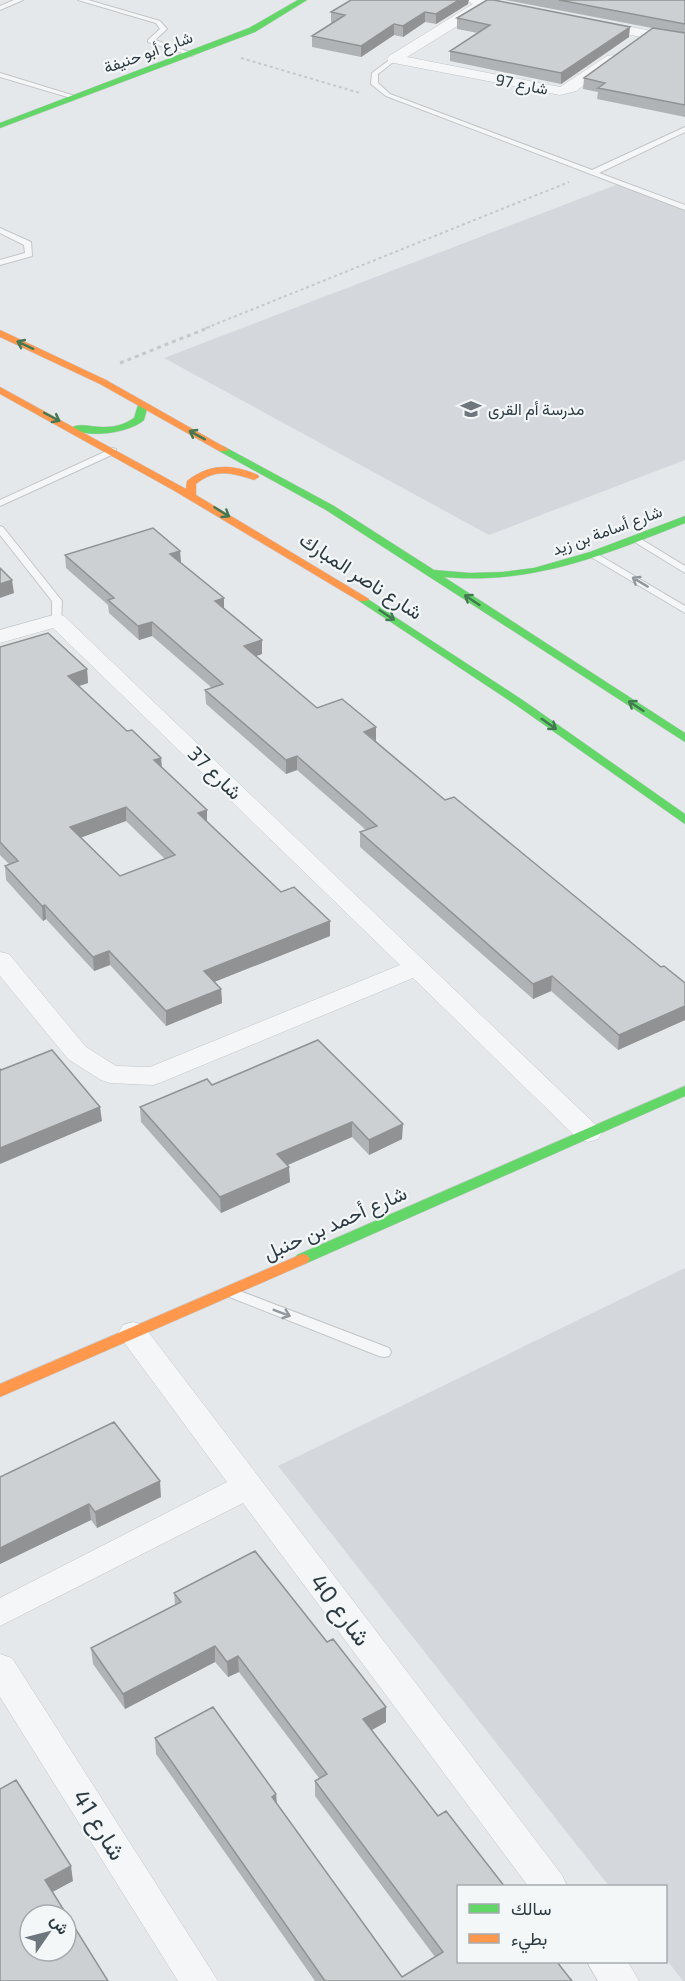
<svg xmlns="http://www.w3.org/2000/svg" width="685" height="1981" viewBox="0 0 685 1981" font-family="'Exo 2',Vazirmatn,sans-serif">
	<rect width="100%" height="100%" fill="#e5e8ea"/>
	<path fill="#d4d8dd" d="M621,183L685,210V460L489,535L164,358Z
		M685,1268V1981H683L666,1959V1886H609L278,1466Z"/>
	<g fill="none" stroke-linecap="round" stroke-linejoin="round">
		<g stroke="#c3c6c8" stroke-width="2">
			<path id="lane" d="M14,0H23L0,10V6Z
				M78,0H88L160,21L167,29L155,40L195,54L192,56L148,42V40L160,29L156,23Z
				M392,58L397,59L378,74V83L390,94L592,170L685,127V132L599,173L685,205V210L386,96L371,84L372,73Z
				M0,73L75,96L77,97L71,98L0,77Z
				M0,228L31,242L32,256L0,265V260L25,253L24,245L0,233Z
				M113,448L116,449V453L0,506V500Z
				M0,526L3,527L62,601L61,622L57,623L52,620V601L0,535Z
				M636,536L685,566V573L633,541V537Z
				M594,552L685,606V613L591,557V553Z
				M232,1288L389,1348L391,1352L389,1356L384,1357L379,1356L227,1296L225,1293L227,1290Z"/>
		</g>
		<g stroke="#c3c6c8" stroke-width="1">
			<path id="street" d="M465,0H493L522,6L524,9L517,13L488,7L407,57L560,87L607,56L612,55L619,59L576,91L560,95L389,62L387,59L389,56L473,4Z
				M598,21L647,30L654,34L647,38L593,28L591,25Z
				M57,614L64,616L598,1127L602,1133L598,1139L588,1142L578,1139L413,978L162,1082L153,1085L110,1083L101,1080L68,1059L0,976V952L9,954L86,1047L116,1066L150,1067L400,965L53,628L0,643V630Z
				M133,1322L143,1325L562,1875L567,1886H528L243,1503L0,1626V1598L227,1482L123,1341L118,1333L123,1325Z
				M0,1654L12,1658L218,1981H178L0,1697Z
				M587,1962H628L639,1981H598Z"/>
		</g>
		<g stroke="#c3c6c8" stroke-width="1">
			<path id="fast" d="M298,0H307L255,32L0,128V123L249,28Z
				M143,402L148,405L144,420C130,433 87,439 71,428C79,422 95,428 105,427C116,427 125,424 134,418L138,405Z
				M223,446L334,506L434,570L470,573L503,572L534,568L590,552L685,516V523C604,555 533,585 444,577L685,733V742L326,510L219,451V447Z
				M363,596L524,701L685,814V824L516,705L359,601V597Z
				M685,1086V1096L307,1263H297L294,1259L297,1255Z"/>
		</g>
		<g stroke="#c3c6c8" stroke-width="1">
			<path id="slow" d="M0,330L106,380L228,449L227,451H219L100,384L0,337Z
				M0,387L186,489L187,481C210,463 232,464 258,475L259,477L254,480C232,473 216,468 196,484V495L369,599L367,601H359L173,490L0,394Z
				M302,1254L307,1255L310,1259L307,1263L0,1397V1384Z"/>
		</g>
		<path stroke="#c6c8ca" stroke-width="2" stroke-dasharray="3 3" stroke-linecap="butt" d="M241,58L360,93
			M206,328L569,182"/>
		<path stroke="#c6c8ca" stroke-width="3" stroke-dasharray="4 4" stroke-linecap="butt" d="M120,363L210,327"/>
		<use href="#lane" fill="#f5f6f7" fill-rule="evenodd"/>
		<use href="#street" fill="#f5f6f7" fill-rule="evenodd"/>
		<use href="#fast" fill="#63d668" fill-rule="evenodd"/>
		<use href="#slow" fill="#ff974d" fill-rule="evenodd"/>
	</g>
	<path fill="#b0b3b5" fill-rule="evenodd" d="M505,0H685V117L597,99L598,92L583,89L584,78L652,28Z
		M468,4L436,24L425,22L403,37L394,35L361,57L312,47V36L332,23H331V12Z
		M457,18L629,37L561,84L450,61V51L478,33L457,29Z
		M180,551L181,563L224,598V609L262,654L256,656L317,708L376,741L445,800L661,967L685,983V1020L618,1050L551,991L533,999L360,847V832L366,830L297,770L286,774L206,704L205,690L212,688L152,636L139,640L109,613L108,605L66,568L65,555Z
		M0,647L87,669L88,683L79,686L127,731L161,758L162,767L207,822L281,892L330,921V936L214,982L221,989L222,1003L166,1026L110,965L94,971L46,919L43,921L6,880L5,866L9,864L0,855ZM126,821L165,859L120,876L81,837Z
		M318,1040L402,1139L369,1155L352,1137L288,1165L290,1182L221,1213L141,1122L140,1107L212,1085Z
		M0,1477L161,1497L97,1528L91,1520L0,1564Z
		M174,1593L386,1722L371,1730L459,1887L572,1981H315L156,1754L155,1738L276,1794L277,1804L402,1977L435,1957L315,1796V1781L319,1778L239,1672L228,1677L215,1662L125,1709L93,1664L91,1648L175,1605Z"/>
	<path fill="#909293" d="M459,0H469L468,4L436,24V14Z
		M425,12V22L403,37V26Z
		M394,24V35L361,57V46Z
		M630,27L629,37L561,84V73Z
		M180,551L181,564L170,554Z
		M12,580L14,593L0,598V584Z
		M224,598V612L215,601Z
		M152,622V636L139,640L138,626Z
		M262,640V654L245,660L244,646Z
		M87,669L88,683L69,689L68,676Z
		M376,727V741L364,732Z
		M297,756V770L286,774V760Z
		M161,758L162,772L154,760Z
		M126,807V821L72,841L70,827Z
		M207,810V824L198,813Z
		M45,905L46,919L43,921L42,906Z
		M330,921V936L204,986V971Z
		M109,951L110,965L94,971L93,957Z
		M552,976L551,991L533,999V984Z
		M221,989L222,1003L166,1026V1011Z
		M685,1006V1020L618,1050L619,1035Z
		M100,1107L102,1121L0,1164V1148Z
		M352,1122V1137L278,1169L277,1154Z
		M403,1124L402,1139L369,1155V1140Z
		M289,1167L290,1182L221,1213L220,1197Z
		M160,1481L161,1497L97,1528L95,1512Z
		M89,1504L91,1520L0,1564V1548Z
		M215,1646V1662L125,1709L123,1694Z
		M238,1656L239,1672L228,1677L227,1662Z
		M386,1707V1722L363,1735V1719Z
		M276,1794L277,1809L272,1797Z
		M71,1866L73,1881L47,1895L45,1880Z"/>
	<path fill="#cdd0d2" stroke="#909293" stroke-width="1.5" fill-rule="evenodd" d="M351,0H459L436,14L425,12L403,26L394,24L361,46L312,36L345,15L331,12Z
		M487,0H494L630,27L561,73L450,51L490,25L457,18Z
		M559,0H685V24Z
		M653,28L685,33V105L598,88L605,83L584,78Z
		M153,528L180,551L170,554L224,598L215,601L262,640L244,646L317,708L342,699L376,727L364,732L445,800L454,797L661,967L664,966L685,983V1006L619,1035L552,976L533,984L360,832L377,826L297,756L286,760L205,690L223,684L152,622L138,626L108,600L114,598L65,555Z
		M0,568L12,580L0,584Z
		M48,633L87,669L68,676L127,731L132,730L161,758L154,760L207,810L198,813L281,892L294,887L330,921L204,971L221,989L166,1011L109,951L93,957L45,905L42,906L5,866L18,861L0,842V647ZM126,807L175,855L120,876L70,827Z
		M318,1040L403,1124L369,1140L352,1122L277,1154L289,1167L220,1197L140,1107L207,1079L212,1085Z
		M52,1050L100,1107L0,1148V1069L1,1070Z
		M114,1422L160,1481L95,1512L89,1504L0,1548V1477Z
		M255,1551L327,1642L333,1639L386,1707L363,1719L438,1816L446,1811L505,1887H459V1962H557L572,1981H325L155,1738L213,1707L276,1794L272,1797L402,1977L443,1952L315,1781L327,1774L238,1656L227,1662L215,1646L123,1694L91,1648L181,1602L174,1593Z
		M16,1780L71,1866L45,1880L108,1981H0V1789ZM30,1915H66V1951H30Z"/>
	<defs><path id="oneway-shaft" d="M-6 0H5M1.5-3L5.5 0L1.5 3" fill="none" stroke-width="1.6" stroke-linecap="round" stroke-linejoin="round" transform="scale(1.5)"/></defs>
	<g stroke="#427852">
		<use href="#oneway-shaft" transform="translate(25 345) rotate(-155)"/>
		<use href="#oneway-shaft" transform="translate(52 417) rotate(28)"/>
		<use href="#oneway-shaft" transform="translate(197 435) rotate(-151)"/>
		<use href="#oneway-shaft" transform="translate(222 512) rotate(32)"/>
		<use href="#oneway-shaft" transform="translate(472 600) rotate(-147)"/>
		<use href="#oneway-shaft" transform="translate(387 615) rotate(34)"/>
		<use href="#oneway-shaft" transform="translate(636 706) rotate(-147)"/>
		<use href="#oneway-shaft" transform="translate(549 724) rotate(35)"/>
	</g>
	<g stroke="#90989d">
		<use href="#oneway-shaft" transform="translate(640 582) rotate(-149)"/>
		<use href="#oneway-shaft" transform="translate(282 1313) rotate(21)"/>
	</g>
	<defs>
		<g id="school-bare" transform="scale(1.62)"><path d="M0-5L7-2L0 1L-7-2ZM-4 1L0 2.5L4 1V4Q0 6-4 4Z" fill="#6d777d" stroke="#f4f7f8" stroke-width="2.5" paint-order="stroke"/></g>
	</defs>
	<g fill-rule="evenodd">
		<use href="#school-bare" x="471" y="409"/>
	</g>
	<g text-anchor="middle" stroke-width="4.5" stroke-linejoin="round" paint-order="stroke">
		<g font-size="16" fill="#2c3a43" stroke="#f4f7f8">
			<text transform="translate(148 52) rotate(-20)" y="6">شارع أبو حنيفة</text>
			<text transform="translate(522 84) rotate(11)" y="6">شارع 97</text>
			<text transform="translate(607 530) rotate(-20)" y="6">شارع أسامة بن زيد</text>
		</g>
		<g font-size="16" fill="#2c3a43" stroke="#f4f7f8" text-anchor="start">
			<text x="488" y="415">مدرسة أم القرى</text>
		</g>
		<g font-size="20" fill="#2c3a43" stroke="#f4f7f8">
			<text transform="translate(361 576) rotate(33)" y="7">شارع ناصر المبارك</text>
			<text transform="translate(215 773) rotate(44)" y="7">شارع 37</text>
			<text transform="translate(335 1223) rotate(-24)" y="7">شارع أحمد بن حنبل</text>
		</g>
		<g font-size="24" fill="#2c3a43" stroke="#f4f7f8">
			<text transform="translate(340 1610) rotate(53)" y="8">شارع 40</text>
			<text transform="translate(99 1825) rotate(58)" y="8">شارع 41</text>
		</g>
	</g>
	<rect x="457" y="1885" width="210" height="78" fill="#f4f7f8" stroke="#a4abb0" stroke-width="1.5"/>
	<rect x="469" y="1904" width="30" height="9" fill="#63d668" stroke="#a4abb0" stroke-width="1.5"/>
	<text x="511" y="1915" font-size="18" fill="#2c3a43">سالك</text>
	<rect x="469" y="1934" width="30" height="9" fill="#ff974d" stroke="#a4abb0" stroke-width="1.5"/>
	<text x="511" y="1945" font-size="18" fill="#2c3a43">بطيء</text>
	<g transform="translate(48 1933) rotate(55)"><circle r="28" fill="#f4f7f8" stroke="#a4abb0" stroke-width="1.5"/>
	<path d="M0-4.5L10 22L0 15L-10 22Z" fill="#6d777d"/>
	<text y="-9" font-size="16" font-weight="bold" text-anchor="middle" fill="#2c3a43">ش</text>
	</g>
</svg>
